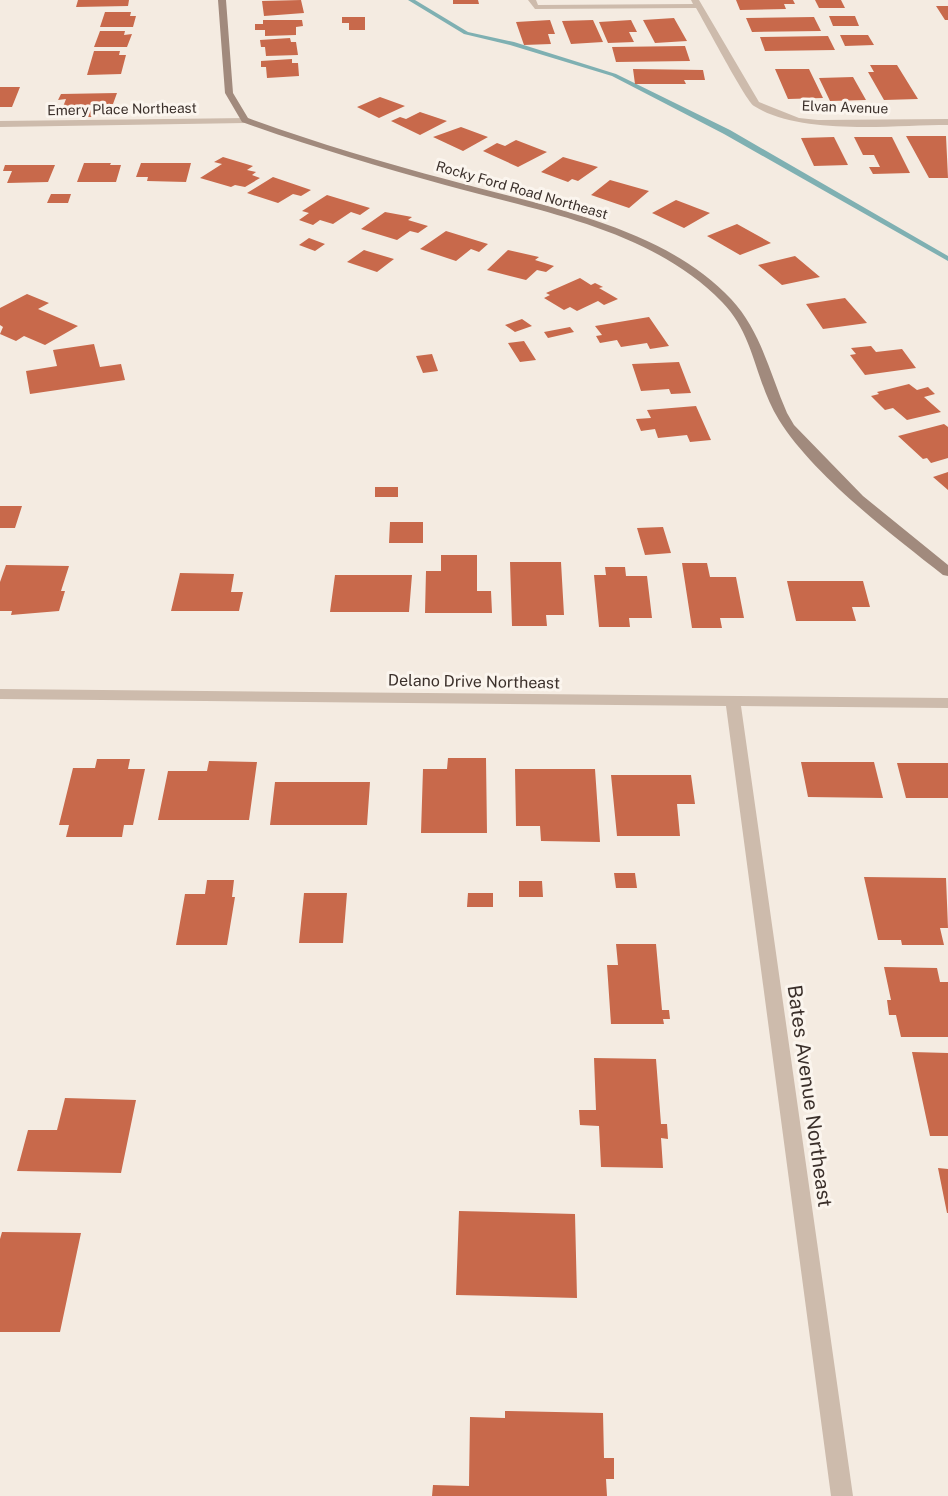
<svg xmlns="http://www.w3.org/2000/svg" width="948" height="1496" viewBox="0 0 948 1496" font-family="'Public Sans',sans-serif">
	<rect width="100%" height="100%" fill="#f4ebe1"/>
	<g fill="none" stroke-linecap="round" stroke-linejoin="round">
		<path fill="#7fb0b2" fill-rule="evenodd" d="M408,0H415L468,32L514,42L616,74L730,130L948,256V261L724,134L612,76L510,45L464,34Z"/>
	</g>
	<path fill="#c8694b" d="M78,0H129L128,6L76,7Z
		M301,0L304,13L264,16L262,1Z
		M453,0H478L479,4H453Z
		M736,0H793L795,4H784L786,9L740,10Z
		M815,0H841L845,8H819Z
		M936,6H948V20H945Z
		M105,12H131L130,16H136L133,27H100Z
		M829,16H855L859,26H833Z
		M342,17H365V30H349V23H342Z
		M814,17L821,31L752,32L746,18Z
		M674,18L687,41L655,43L643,20Z
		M263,20H302L303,26L296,27V35L265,36V30H255V24H263Z
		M550,20L555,34H548L551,44L524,45L516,22Z
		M593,20L603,42L571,44L562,21Z
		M631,20L637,32H629L634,42L608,43L599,22Z
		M100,31H125L124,35L132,34L127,47H94Z
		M840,35H868L874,45L845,46Z
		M828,36L835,50L765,51L760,37Z
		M290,38L291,42H296L298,55L266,56L265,47H261L260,40Z
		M685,46L690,61L616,62L612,47Z
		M94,51H120L119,55H126L121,74L87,75Z
		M292,59V63H298L299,76L267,78L266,67H261V61Z
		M870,65H897L918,99L884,100L868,72H874Z
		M633,69L703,70L705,80H684L686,84H635Z
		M775,69H809L823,98L788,99Z
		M853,77L866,100L830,101L819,78Z
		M0,87H20L12,107H0Z
		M117,93L113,104L97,105L93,117H69L71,112H61L66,99L58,100L61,94Z
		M380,97L405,106L379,118L357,107Z
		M420,112L447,121L420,135L391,121L400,117L406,119Z
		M461,127L488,137L463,151L433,137Z
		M906,136H946L948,178H929Z
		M834,137L848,165L814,166L801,138Z
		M854,137H892L910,173L873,174L869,167H880L874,155H863Z
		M516,140L547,152L518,167L483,151L497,143L505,146Z
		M223,157L253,166L247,170L256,172L252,175L260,178L245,187L235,185L231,187L200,178L222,164L214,162Z
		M563,157L598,167L578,181L572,179L568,182L541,172Z
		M84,163H111L110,165H121L116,182H77Z
		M141,163H191L186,182L147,181L148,177H136Z
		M5,165H55L48,182L7,183L12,171H3Z
		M273,177L311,190L301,196L293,194L278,203L247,193Z
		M610,180L649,191L629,208L591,195Z
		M51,194H71L68,203H47Z
		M327,195L370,208L360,215L351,212L333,224L320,220L313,225L299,220L309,213L302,211Z
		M676,200L710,213L684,228L652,213Z
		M385,212L412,217L408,220L428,226L418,233L410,231L397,240L361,229Z
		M737,224L771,243L740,255L707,236Z
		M446,231L488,244L479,252L471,249L456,261L420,249Z
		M309,238L325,244L315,251L299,245Z
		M364,250L367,251L394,259L377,272L347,262Z
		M508,250L539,257L535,260L554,266L546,272L537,270L526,280L487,270Z
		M795,256L820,277L782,285L758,265Z
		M580,278L591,285L595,283L603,287L599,288L618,299L604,305L598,301L577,311L570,307L564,310L544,298L550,295L546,293Z
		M27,294L49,303L38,309L78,326L45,345L24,336L16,341L0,334L3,327L0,325V308Z
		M845,298L867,323L823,329L806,304Z
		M649,317L669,346L650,349L647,343L621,347L617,340L600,343L596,336L602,335L595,326Z
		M522,319L532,326L515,332L505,325Z
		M570,327L574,332L548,338L544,332Z
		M524,341L536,360L520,362L508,343Z
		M94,344L100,367L121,364L125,380L30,394L26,371L57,366L53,350Z
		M871,346L876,352L902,349L916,368L865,375L850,355L856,354L851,348Z
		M432,354L438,371L423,373L416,356Z
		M679,362L691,393L671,394L669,389L641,391L632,364Z
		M909,384L917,390L928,387L935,394L924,397L941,412L907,420L893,408L885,410L871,396L879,394L877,392Z
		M696,406L711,440L690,442L687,435L658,438L655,429L641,431L636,419L651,418L647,410Z
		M944,424L948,427V458L931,463L927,458L923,459L898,436Z
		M948,472V490L933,477Z
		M375,487H398V497H375Z
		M0,506H22L15,528H0Z
		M390,522H423V543H389Z
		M663,527L671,553L645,555L637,528Z
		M441,555H477V591H491L492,613H425L426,571H441Z
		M510,562H561L564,615H546L547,626H512Z
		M682,563H707L710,577H736L744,618H720L722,628H692Z
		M6,565L69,566L61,591H65L59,611L11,615L12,611H0V582Z
		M605,567H625L626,576H647L652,618H629L630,627H599L594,575H606Z
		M180,573L234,574L231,592H243L239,611H171Z
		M335,575H412L409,612H330Z
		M787,581H863L870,607H852L856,621H796Z
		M448,758H486L487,833H421L423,769H447Z
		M97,759H130L128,769H145L133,825H124L122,837H66L69,825H59L73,768H95Z
		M209,761L257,762L249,820H158L168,771H207Z
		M801,762H874L883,798L808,797Z
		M897,763H948V798H906Z
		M515,769H595L600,842L541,841L540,826H516Z
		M611,775H691L695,804H677L680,836H617Z
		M275,782H370L367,825H270Z
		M614,873H635L637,888H616Z
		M864,877L946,878L948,928H940L944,945H902L901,940H878Z
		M207,880H234L232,897H235L227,945H176L185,894H205Z
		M519,881H542L543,897H519Z
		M304,893H347L343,943H299Z
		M468,893H493V907H467Z
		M616,944H656L662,1010H669L670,1019H663L664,1024H611L607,965H618Z
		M884,967L937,968L940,982H948V1037H901L896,1015H889L887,1000H891Z
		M912,1052L948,1053V1136H930Z
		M594,1058L656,1059L661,1124H667L668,1139L661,1138L663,1168L601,1167L599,1126L580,1125L579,1110H596Z
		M65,1098L136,1100L121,1173L17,1171L28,1130H57Z
		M938,1168L948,1169V1213H947Z
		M459,1211L575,1214L577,1298L456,1295Z
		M2,1232L81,1233L60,1332H0V1239Z
		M505,1411L603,1413L604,1458H614V1479H606L607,1496H432L433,1485L469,1486L470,1417L505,1418Z"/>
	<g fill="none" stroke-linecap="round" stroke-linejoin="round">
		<path fill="#cdbbac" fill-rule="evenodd" d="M528,0H536L538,5L693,4L691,0H699L759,102L799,118L818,120L948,119V125C893,125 801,136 754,106C746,101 705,23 696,8L535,9Z
			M248,118L249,120L245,123L0,127V121Z
			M0,689L948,698V708L741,706L853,1496H831L726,706L0,699Z"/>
		<path fill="#a18a7d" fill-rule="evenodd" d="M218,0H226L233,93L248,118C314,142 381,162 449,180C541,206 663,226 731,299C761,331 770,374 787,413L794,425L863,496L948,565V576L943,575C891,534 814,476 779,420C755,382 755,335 722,302C651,229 539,211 445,185C377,166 309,146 242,122L225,93Z"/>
	</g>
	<g text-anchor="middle" stroke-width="6" stroke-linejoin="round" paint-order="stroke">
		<g font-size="14" fill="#3b302b" stroke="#fbf5ee">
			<text transform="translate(845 107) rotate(2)" y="5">Elvan Avenue</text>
			<text transform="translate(122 109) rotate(-1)" y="5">Emery Place Northeast</text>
			<text transform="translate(522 190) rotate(16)" y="5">Rocky Ford Road Northeast</text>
		</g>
		<g font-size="16" fill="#3b302b" stroke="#fbf5ee">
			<text transform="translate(474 681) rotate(1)" y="6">Delano Drive Northeast</text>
		</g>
		<g font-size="20" fill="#3b302b" stroke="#fbf5ee">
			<text transform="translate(810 1096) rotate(82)" y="7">Bates Avenue Northeast</text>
		</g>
	</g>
</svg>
